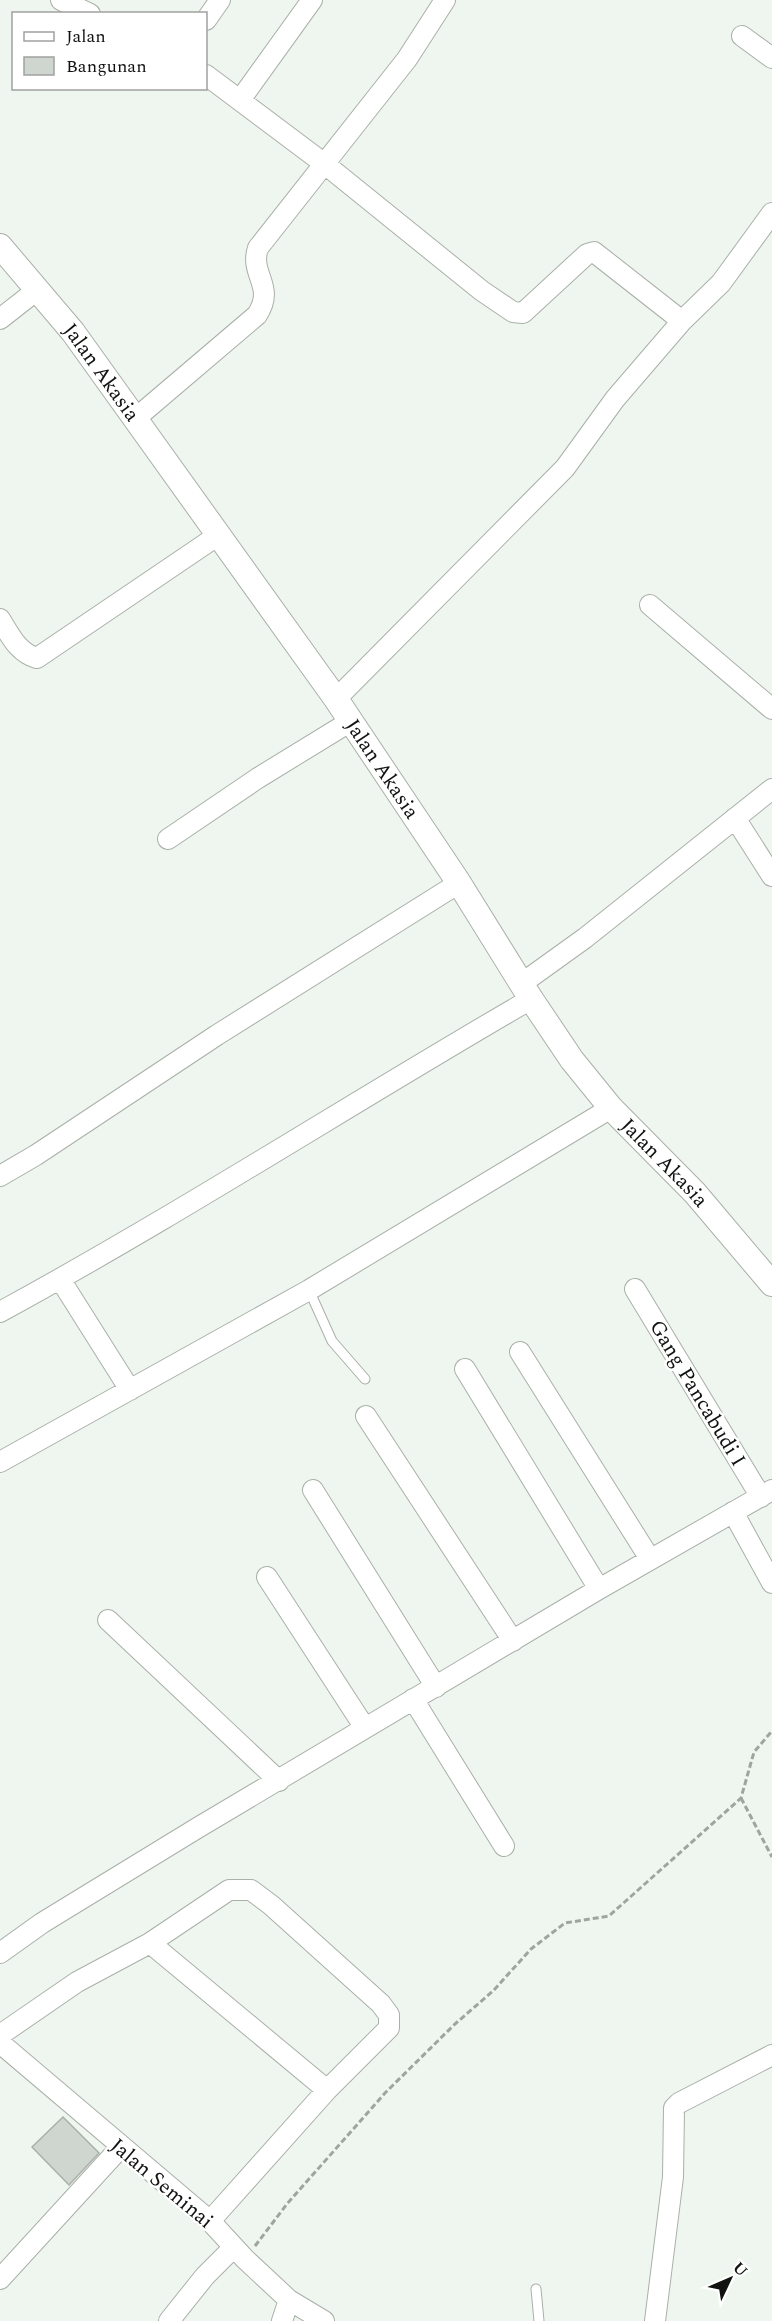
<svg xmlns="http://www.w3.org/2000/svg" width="772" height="2321" viewBox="0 0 772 2321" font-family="Spectral,serif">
	<rect width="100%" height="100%" fill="#eff6ef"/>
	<path fill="#cfd6cf" stroke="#aab1a9" stroke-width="1.5" d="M63,2117L99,2153L69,2185L32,2147Z"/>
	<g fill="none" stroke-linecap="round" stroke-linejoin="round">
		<g stroke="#a9b0a8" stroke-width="11">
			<path id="service" d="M309,1290L332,1341L365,1379
				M536,2289L539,2321"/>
		</g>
		<g stroke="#a9b0a8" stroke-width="22">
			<path id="minor" d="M61,0L90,14
				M206,20L220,0
				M742,36L772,58
				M206,75L326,165L482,291L513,312L523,313L587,254L594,252L682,321
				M240,100L312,0
				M0,319L37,290
				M136,418L257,315C276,286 249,275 258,248L407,59L445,0
				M650,605L772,709
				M0,619C10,635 18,653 37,658L217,536
				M336,699L565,468L615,399L682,321L721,283L772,213
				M735,818L772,876
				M168,839L258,778L351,721
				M521,984L585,938L772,789
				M0,1176L36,1155L217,1035L459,883
				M60,1279L130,1390
				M635,1289L761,1497
				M0,1312C180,1214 353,1102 531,999
				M520,1352L650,1559
				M465,1369L599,1589
				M366,1416L513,1641
				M0,1462L309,1290L611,1108
				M313,1490L436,1687
				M733,1512L772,1583
				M267,1577L365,1728
				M108,1620L279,1781
				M413,1699L504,1846
				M150,1943L327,2090
				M0,1953L42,1923L199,1827L599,1589L772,1490
				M0,2035L77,1982L150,1943L229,1890H251L271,1905L381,2004L389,2015V2028L327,2090L210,2221
				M0,2043L210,2221L245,2259L289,2300L324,2321
				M0,2279L120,2148
				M169,2321L205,2276L234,2247
				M282,2321L289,2300
				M655,2321L673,2177L674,2108L679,2103L772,2055"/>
		</g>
		<g stroke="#a9b0a8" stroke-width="26">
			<g id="tertiary">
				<path id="s1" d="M0,246L73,332L336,699L459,883L531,999L572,1060L611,1108L695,1193L772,1284"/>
			</g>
		</g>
		<path stroke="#9fa49f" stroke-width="3" stroke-dasharray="6 3" stroke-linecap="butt" d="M741,1798L772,1857
			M255,2246L287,2204L385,2093L455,2024L493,1991L531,1949L565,1923L609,1916L741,1798L754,1752L772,1731"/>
		<use href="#service" stroke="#fff" stroke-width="9"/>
		<use href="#minor" stroke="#fff" stroke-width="20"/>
		<use href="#tertiary" stroke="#fff" stroke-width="24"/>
	</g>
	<g text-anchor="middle" stroke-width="5" stroke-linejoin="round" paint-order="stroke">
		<g font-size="21" fill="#111311" stroke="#fff">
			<text dy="7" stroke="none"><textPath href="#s1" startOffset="162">Jalan Akasia</textPath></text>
			<text dy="7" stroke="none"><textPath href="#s1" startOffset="648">Jalan Akasia</textPath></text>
			<text dy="7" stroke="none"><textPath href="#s1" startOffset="1134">Jalan Akasia</textPath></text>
			<text transform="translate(698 1393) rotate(59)" y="7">Gang Pancabudi I</text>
			<text transform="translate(162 2183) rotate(40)" y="7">Jalan Seminai</text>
		</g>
	</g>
	<rect x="12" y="12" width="195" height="78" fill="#ffffff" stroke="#a0a1a0" stroke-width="1.5"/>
	<rect x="24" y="32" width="30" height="9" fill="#ffffff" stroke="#a0a1a0" stroke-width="1.5"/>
	<text x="66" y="42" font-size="18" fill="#111311">Jalan</text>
	<rect x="24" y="57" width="30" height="18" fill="#cfd6cf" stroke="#a0a1a0" stroke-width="1.5"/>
	<text x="66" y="72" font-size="18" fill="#111311">Bangunan</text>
	<g transform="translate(730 2279) rotate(46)" stroke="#ffffff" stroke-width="4.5" paint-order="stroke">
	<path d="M0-4.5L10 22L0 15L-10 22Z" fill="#111311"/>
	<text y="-9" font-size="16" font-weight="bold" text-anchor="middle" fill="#111311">U</text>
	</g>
</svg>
